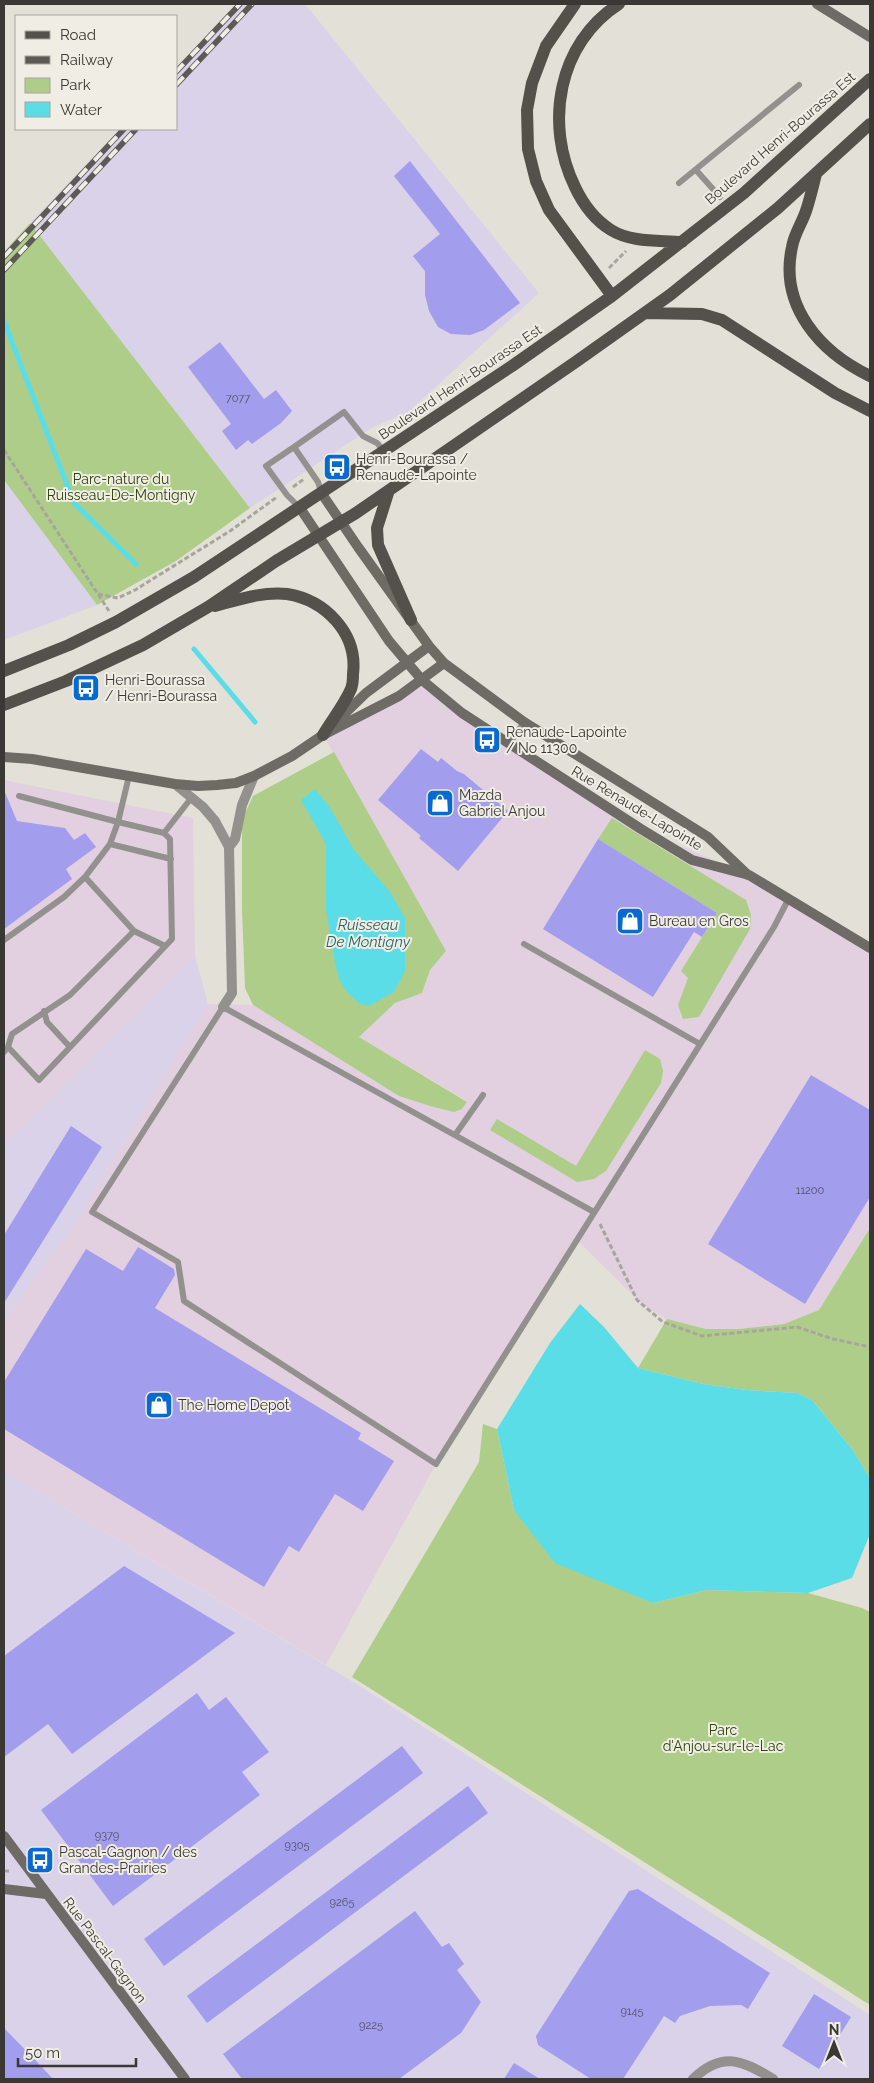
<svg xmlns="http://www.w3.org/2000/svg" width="874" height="2083" viewBox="0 0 874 2083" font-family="Raleway,sans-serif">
	<rect width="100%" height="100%" fill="#e3e0d8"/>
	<path fill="#e2d0e1" d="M422,680L641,829L749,875L870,948V1228L819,1310L784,1324L738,1329H706L667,1320L641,1303L577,1240L436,1464L326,1665L4,1471V1320L71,1229L208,1004L253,1005L399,1096L430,1106L467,1101L359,1037L395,1003L422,993L430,970L446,951L323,735Z
		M4,780L193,818L195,955L4,1145Z"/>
	<path fill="#d9d2e8" d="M240,4H305L539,293L408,412L373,427L250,508L30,223L120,129H176V70Z
		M4,480L97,605L4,640Z
		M195,955L208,1004L71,1229L4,1320V1145Z
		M4,1471L363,1688L870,2015V2079H4Z"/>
	<path fill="#aecd89" d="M30,223L250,508L176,561L97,605L4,480V252Z
		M334,752L446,951L430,970L422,993L395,1003L359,1037L467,1102L462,1109L454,1112L430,1106L399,1096L253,1005L245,988L242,909V820L253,796Z
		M612,818L746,900L751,915L750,929L699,1017L683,1019L678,1005L688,978L681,971L717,913L598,839Z
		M645,1050L660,1059L663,1071L661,1083L606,1171L594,1179L577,1182L490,1130L497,1119L576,1166Z
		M870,1228V1478L852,1449L814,1402L798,1393L747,1390L703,1384L638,1368L667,1319L706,1329H738L784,1324L819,1310Z
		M483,1424L497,1429L514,1510L653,1603L707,1590L808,1593L862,1608L870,1612V2005L352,1677L479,1462Z"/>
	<path fill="#5adde6" d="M315,789L330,808L354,850L390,892L405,918V971L394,992L369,1006L360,1004L346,991L339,979L335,963L326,910V844L301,800Z
		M580,1304L604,1327L638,1368L703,1384L747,1390L798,1393L813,1401L852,1449L870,1478V1534L852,1578L808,1593L707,1590L653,1603L555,1563L514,1510L497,1429L550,1343Z"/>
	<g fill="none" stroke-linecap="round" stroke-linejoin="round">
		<path stroke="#5adde6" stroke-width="5" d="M4,321L74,503L136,564
			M194,649L255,722"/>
	</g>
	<path fill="#a29ded" d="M410,161L520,303L484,330L470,335L451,334L438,327L429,311L425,295V271L413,256L440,234L394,176Z
		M220,342L264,399L276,390L292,411L281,423L252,444L248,440L236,450L222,431L231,424L188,367Z
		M421,749L438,762L441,758L457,771L464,774L508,811L458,871L419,838L421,836L378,800Z
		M4,790L17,821L65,828L74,840L85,833L96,847L66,869L72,879L4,929Z
		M598,839L717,913L702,937L694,932L653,997L543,929Z
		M811,1075L870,1110V1197L805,1304L708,1244Z
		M71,1126L102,1147L4,1303V1235Z
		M138,1247L174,1269L175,1275L155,1308L361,1433L358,1439L394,1461L363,1511L335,1494L299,1552L289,1546L264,1587L4,1429V1382L86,1249L123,1271Z
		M124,1566L235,1633L72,1754L48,1724L4,1757V1656Z
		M197,1693L209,1710L226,1697L269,1752L242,1772L260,1795L113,1906L41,1810Z
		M402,1746L423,1773L164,1966L144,1939Z
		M468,1786L488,1813L207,2023L187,1996Z
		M638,1889L770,1973L748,2009L741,2005L710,2006L680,2016L675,2023L664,2016L623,2079H591L538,2045L536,2036L629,1891Z
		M415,1911L442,1947L449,1943L464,1964L457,1970L481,2002L461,2033L399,2079H242L223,2054Z
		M814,1994L851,2017L819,2069L782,2046Z
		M4,2028L39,2064L53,2079H4Z
		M514,2063L540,2079H504Z"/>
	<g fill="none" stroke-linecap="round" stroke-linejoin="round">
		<path stroke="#a7a59e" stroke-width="3" stroke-dasharray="5 2.5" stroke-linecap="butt" d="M609,268L626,251
			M4,450L109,611
			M293,487L304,479
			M98,594L118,598L135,590L230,531L277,497
			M600,1224L637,1300L663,1322L702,1336L797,1327L833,1339L870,1347
			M4,1871H11"/>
		<path stroke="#93918e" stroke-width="6" d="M696,170L720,197
			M679,183L799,85
			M294,447L344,412L363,436L377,443L384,451
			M300,508L287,495L266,466L294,447L318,482L322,494
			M509,744L524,722
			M164,833L192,797
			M110,844L171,859
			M134,931L165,946
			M4,940L64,897L85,877
			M524,944L700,1044
			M44,1011L47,1022L70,1047
			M8,1047L12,1034L70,995L134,931L85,877L110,844L118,822L19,796
			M4,1052L8,1047L39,1080L172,939L170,839L164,833L118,822L129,776
			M455,1135L483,1095
			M594,1212L223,1007L92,1212L178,1262L184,1301L436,1464L774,927L789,898"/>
		<path stroke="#93918e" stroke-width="10" d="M175,784L203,807L215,821L229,847L232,993L223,1007
			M229,847L235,839L242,805L254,776
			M693,2079C722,2051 742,2060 773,2079"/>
		<path stroke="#6e6b67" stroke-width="10" d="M817,4L870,37
			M322,494L358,547L429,646L444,663L524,722L708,837L748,875
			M300,508L389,641L422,680L462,713L641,829L692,860L749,875L870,948
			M335,723L366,693L429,646
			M4,757L32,759L175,784L198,786L217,785L236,783L254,776L292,756L323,735L399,696L444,663
			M4,1836L185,2079
			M4,1889L46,1894"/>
		<path stroke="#54504b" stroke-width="12" d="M575,4L546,46L532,83L527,110L528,149L536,181L549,210L612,296
			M619,4C558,43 544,124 575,187C583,204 595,220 611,230C632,243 659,240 682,242
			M816,174C813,186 810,199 806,211C802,223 794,234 792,247C779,306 820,352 870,376
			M645,313L702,314L722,320L835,393L870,411
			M389,490L377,528L378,545L411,620
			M215,606C237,600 264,591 287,594C325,600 358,633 353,674C353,678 353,684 351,689C344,705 332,720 323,735
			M4,671L69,645L116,622L194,577L512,366L612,296L744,193L870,79
			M4,705L66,681L143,645L208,607L276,561L356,513L577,361L670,295L778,208L870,124"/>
		<g stroke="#5d5a56" stroke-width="5.5">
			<path id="rail" d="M176,72L240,4
				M176,85L252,4
				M4,257L124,129
				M4,270L136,129"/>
		</g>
		<use href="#rail" stroke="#f0ede5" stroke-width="4" stroke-dasharray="11" stroke-linecap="butt"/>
	</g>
	<defs>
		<g id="bus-square" transform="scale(1.4375)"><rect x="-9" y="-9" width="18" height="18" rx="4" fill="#0769d2" stroke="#f0ede5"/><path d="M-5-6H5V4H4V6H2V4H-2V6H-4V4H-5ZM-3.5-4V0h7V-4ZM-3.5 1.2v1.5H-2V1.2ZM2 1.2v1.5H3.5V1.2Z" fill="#fff"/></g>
		<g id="shop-square" transform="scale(1.4375)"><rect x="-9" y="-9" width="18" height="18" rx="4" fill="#0769d2" stroke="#f0ede5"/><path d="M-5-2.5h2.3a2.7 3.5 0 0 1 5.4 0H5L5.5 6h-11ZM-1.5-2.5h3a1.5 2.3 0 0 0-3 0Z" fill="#fff"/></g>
	</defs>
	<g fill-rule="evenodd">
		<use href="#bus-square" x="337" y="467"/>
		<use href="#bus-square" x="86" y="688"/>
		<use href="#bus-square" x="487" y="740"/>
		<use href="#shop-square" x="440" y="803"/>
		<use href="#shop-square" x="630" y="921"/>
		<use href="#shop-square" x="159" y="1405"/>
		<use href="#bus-square" x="40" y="1860"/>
	</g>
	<g text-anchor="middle" stroke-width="4" stroke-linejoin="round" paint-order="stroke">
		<g font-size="11" fill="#545163">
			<text x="238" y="402">7077</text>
			<text x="810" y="1194">11200</text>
			<text x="107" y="1839">9379</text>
			<text x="297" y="1849">9305</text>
			<text x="342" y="1906">9265</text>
			<text x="632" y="2015">9145</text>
			<text x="371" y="2029">9225</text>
		</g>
		<g font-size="14" fill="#3a3835" stroke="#f0ede5">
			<text transform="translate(780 138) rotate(-41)" y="5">Boulevard Henri-Bourassa Est</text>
			<text transform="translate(460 382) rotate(-34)" y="5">Boulevard Henri-Bourassa Est</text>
			<text transform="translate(637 808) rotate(31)" y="5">Rue Renaude-Lapointe</text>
			<text transform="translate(105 1950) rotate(53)" y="5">Rue Pascal-Gagnon</text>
		</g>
		<g font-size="14" fill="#3a3835" stroke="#f0ede5" text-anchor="start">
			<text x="356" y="464">Henri-Bourassa /<tspan x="356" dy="16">Renaude-Lapointe</tspan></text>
			<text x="105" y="685">Henri-Bourassa<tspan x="105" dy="16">/ Henri-Bourassa</tspan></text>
			<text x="506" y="737">Renaude-Lapointe<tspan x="506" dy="16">/ No 11300</tspan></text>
			<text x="459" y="800">Mazda<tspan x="459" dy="16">Gabriel Anjou</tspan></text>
			<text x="649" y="926">Bureau en Gros</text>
			<text x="178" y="1410">The Home Depot</text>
			<text x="59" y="1857">Pascal-Gagnon / des<tspan x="59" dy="16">Grandes-Prairies</tspan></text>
		</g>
		<g font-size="14" fill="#2f4508" stroke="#f0ede5">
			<text x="121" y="484">Parc-nature du<tspan x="121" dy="16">Ruisseau-De-Montigny</tspan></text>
			<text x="723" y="1735">Parc<tspan x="723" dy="16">d'Anjou-sur-le-Lac</tspan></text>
		</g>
		<g font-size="15" font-style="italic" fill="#2a6164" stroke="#f0ede5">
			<text x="368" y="930">Ruisseau<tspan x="368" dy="17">De Montigny</tspan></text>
		</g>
	</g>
	<rect width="874" height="2083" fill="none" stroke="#3a3835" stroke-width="10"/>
	<rect x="15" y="15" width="162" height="115" fill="#f0ede5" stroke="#a7a59f"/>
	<rect x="25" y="31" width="25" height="8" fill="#54504b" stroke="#a7a59f"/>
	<text x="60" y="40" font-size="15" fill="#3a3835">Road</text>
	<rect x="25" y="56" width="25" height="8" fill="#5d5a56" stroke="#a7a59f"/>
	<text x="60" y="65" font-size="15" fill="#3a3835">Railway</text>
	<rect x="25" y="78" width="25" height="15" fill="#aecd89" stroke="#a7a59f"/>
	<text x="60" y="90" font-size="15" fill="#3a3835">Park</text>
	<rect x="25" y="102" width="25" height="15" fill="#5adde6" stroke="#a7a59f"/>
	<text x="60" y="115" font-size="15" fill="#3a3835">Water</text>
	<g transform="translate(834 2043)" stroke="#f0ede5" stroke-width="4" paint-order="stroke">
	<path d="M0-4L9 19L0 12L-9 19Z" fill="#3a3835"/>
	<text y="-8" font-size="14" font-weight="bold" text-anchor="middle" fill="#3a3835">N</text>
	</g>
	<path d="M18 2058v8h118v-8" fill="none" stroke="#3a3835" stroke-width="2.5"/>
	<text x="25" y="2058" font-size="15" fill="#3a3835" stroke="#f0ede5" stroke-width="4" paint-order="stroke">50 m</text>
</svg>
